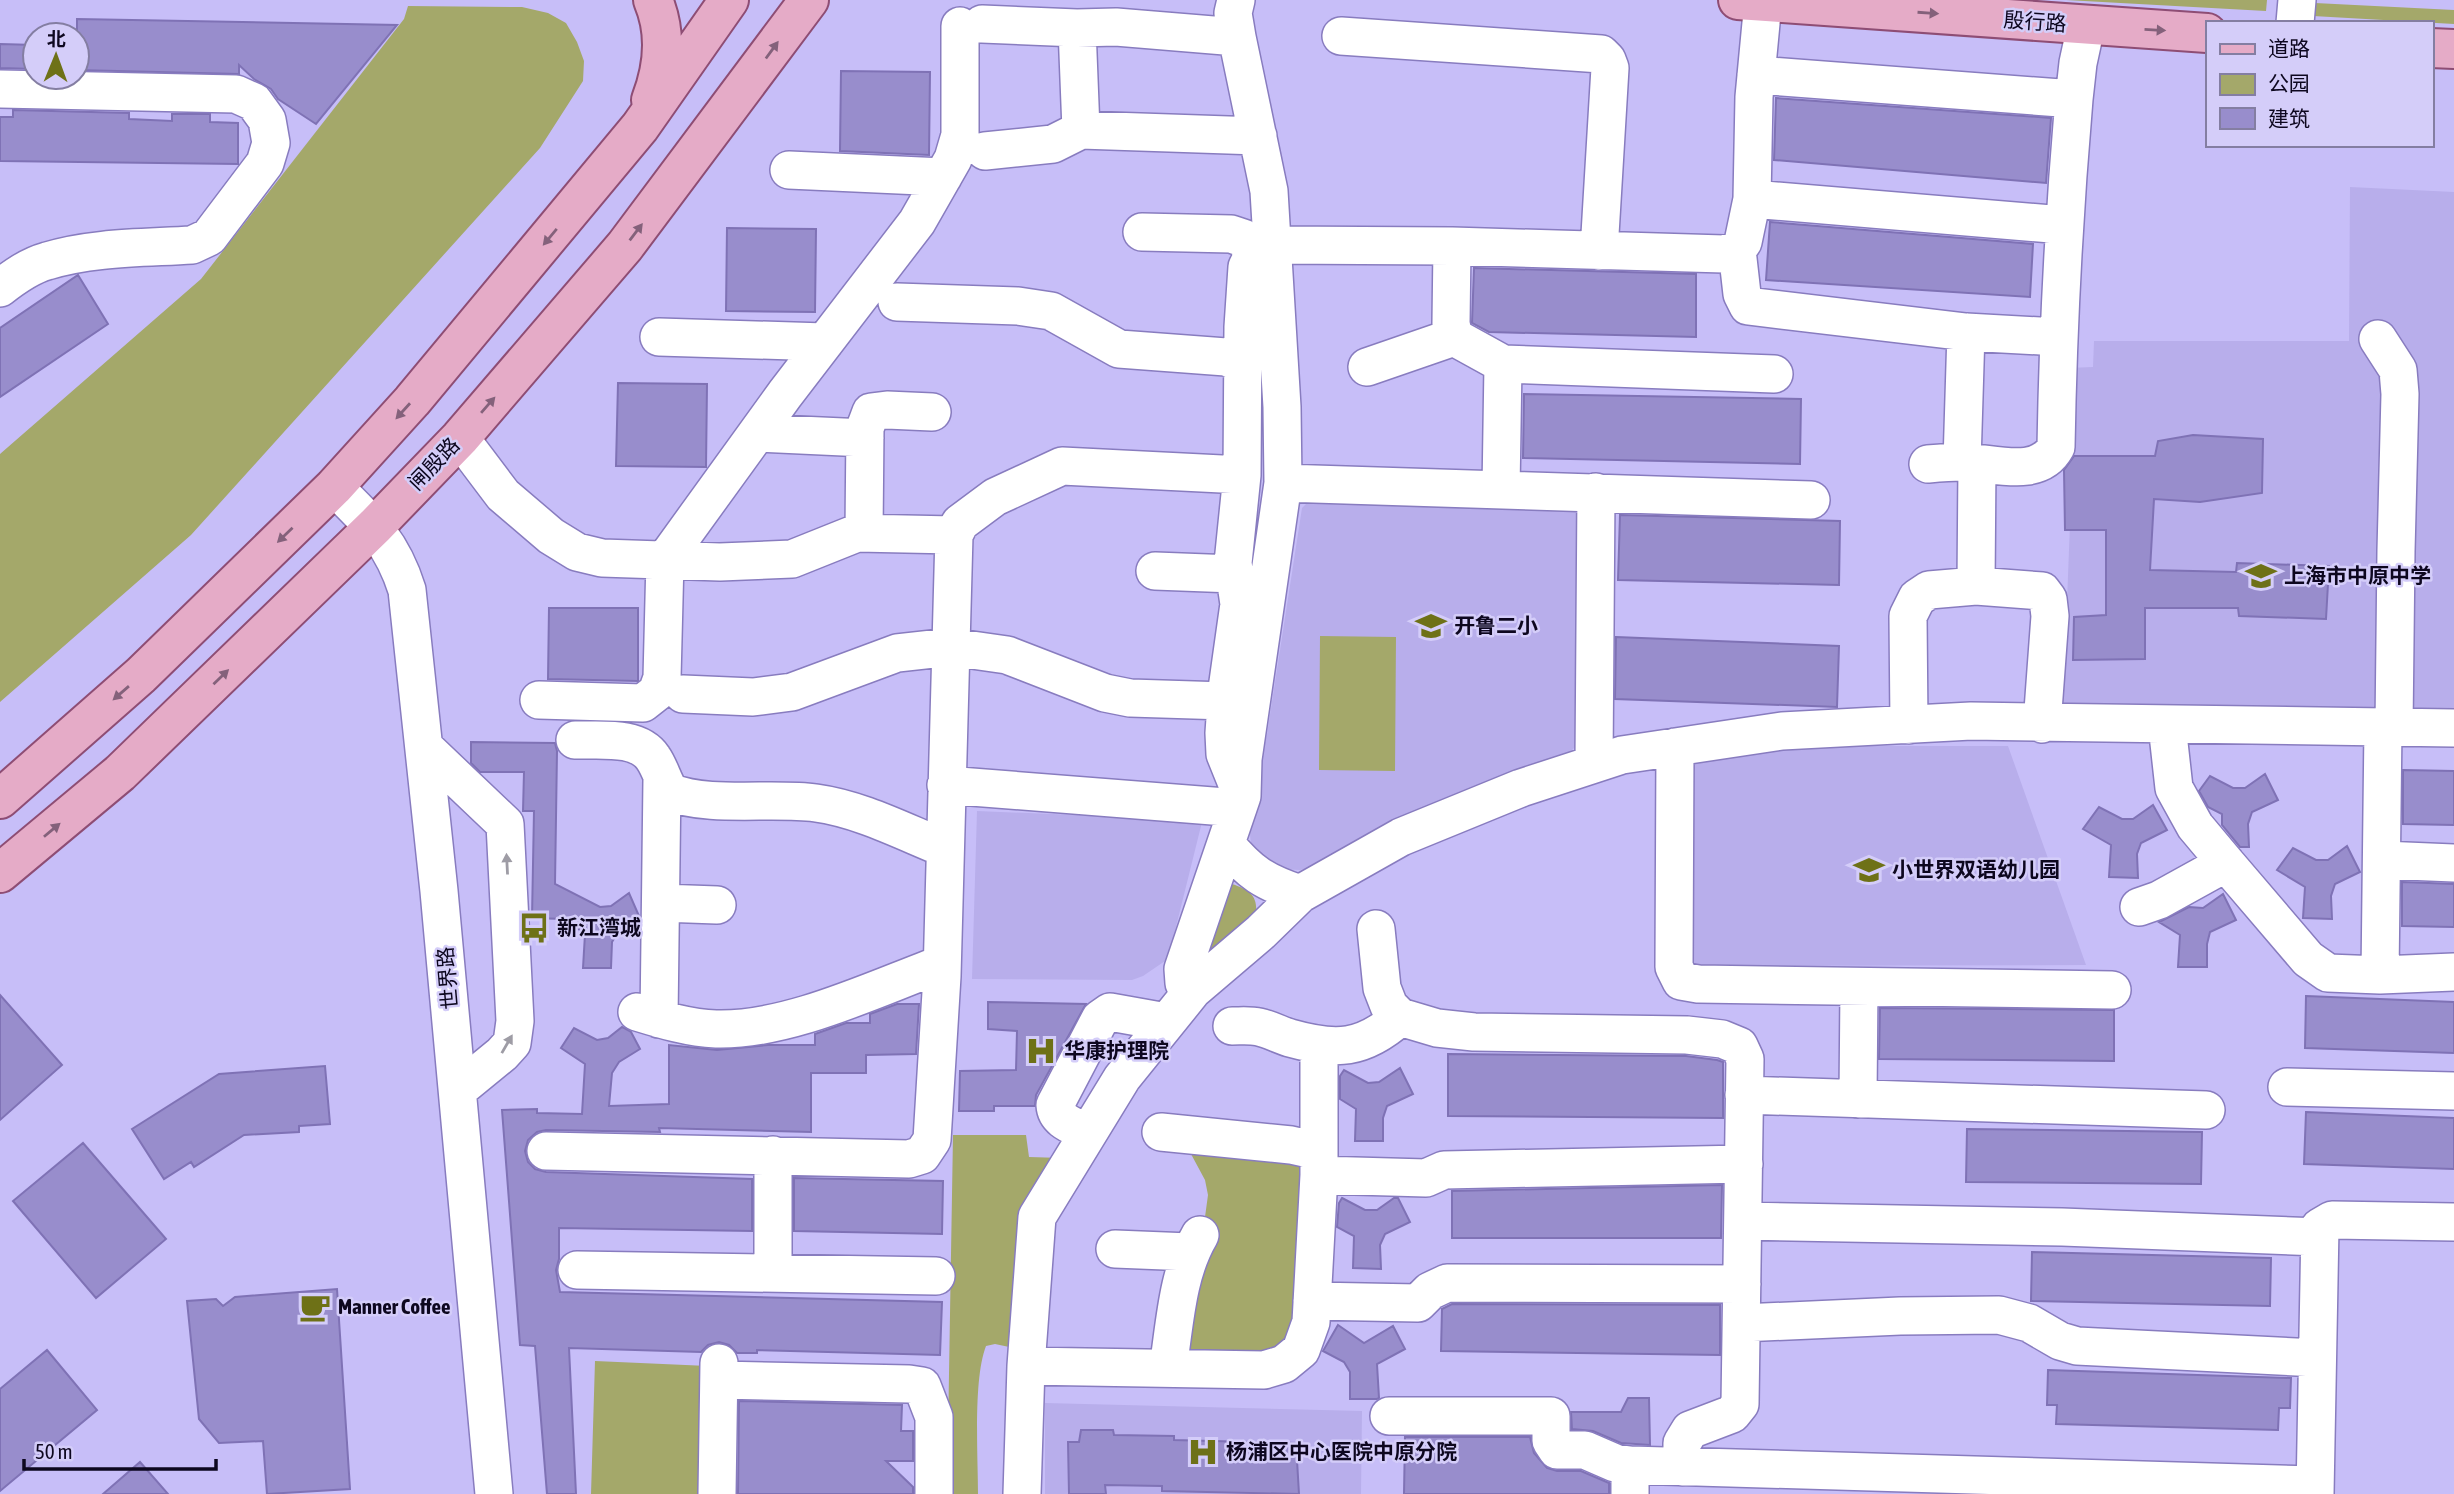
<svg xmlns="http://www.w3.org/2000/svg" width="2454" height="1494" viewBox="0 0 2454 1494" font-family="'Asap Condensed','Noto Sans SC',sans-serif">
	<rect width="100%" height="100%" fill="#c7bef8"/>
	<path fill="#b8aeeb" d="M2350,187L2454,192V712L2063,706L2073,446L2068,368L2093,367L2094,341H2349Z
		M1308,502L1580,509L1578,744L1568,754L1321,865L1300,870L1277,869L1252,854L1248,815L1267,734L1302,508Z
		M1796,746H2008L2086,965L1686,966L1688,760Z
		M977,811L1199,820L1202,822L1168,959L1143,976L1132,980L972,979Z
		M1045,1403L1362,1411L1361,1494H1045Z"/>
	<path fill="#a4a86a" d="M2066,0H2267L2266,11Z
		M2315,3L2454,10V24L2313,16Z
		M408,6L522,7L548,13L566,23L577,42L584,61L583,81L540,148L191,535L0,702V454L201,279L404,19Z
		M1320,636L1396,637L1395,771L1319,770Z
		M1232,884C1254,891 1259,899 1255,921L1203,966L1224,888Z
		M953,1135H1026L1029,1157L1062,1158L1014,1348L995,1344L986,1346C973,1379 978,1457 978,1494H947Z
		M1192,1140L1306,1151L1298,1313L1291,1336L1273,1355L1173,1366L1202,1239L1208,1195L1205,1180L1191,1154Z
		M595,1361L708,1366L704,1494H591Z"/>
	<path fill="#988dcc" stroke="#7f72b5" stroke-width="2" d="M77,19L397,25L316,124L278,99L271,89L254,79L239,65V74L77,70Z
		M0,44L35,45V69L0,68Z
		M841,71L930,72L929,155L840,151Z
		M1776,98L2051,118L2046,183L1774,160Z
		M13,110L129,113V119L172,121V114H210V122L238,123V164L0,161V117H13Z
		M1770,222L2033,244L2030,297L1766,280Z
		M727,228L816,229L815,312L726,311Z
		M1474,268L1696,274V337L1489,332L1472,323Z
		M78,275L108,324L0,397V328Z
		M618,383L707,384L706,467L616,466Z
		M1524,394L1801,399L1800,464L1523,458Z
		M2193,435L2263,439L2262,493L2200,502L2154,499L2150,570L2236,572L2237,563L2329,566L2326,619L2239,616L2238,608H2145V659L2073,660L2074,617L2106,615V530H2065L2064,470L2074,456H2155L2158,441Z
		M1620,515L1840,521L1839,585L1618,580Z
		M549,608H638V681L548,679Z
		M1616,637L1839,646L1837,707L1615,699Z
		M471,742L555,743L557,751L555,884L600,907L611,906L629,893L639,916V920L618,932L612,942L611,968H583L585,934L565,919L532,918L534,811H523L524,772H480L471,763Z
		M2403,770L2454,771V825L2403,824Z
		M2265,774L2278,800L2252,812L2248,824L2249,847H2240L2222,825V814L2208,807L2199,791L2210,776L2233,788H2245Z
		M2153,805L2167,830L2141,843L2137,854L2138,878L2109,877L2111,845L2083,829L2099,807L2122,819H2133Z
		M2347,846L2360,872L2335,884L2331,896L2332,919L2303,918L2305,887L2277,870L2293,848L2316,860H2328Z
		M2402,882L2454,884V927L2402,926Z
		M2223,894L2236,920L2210,932L2207,944V967H2178L2180,935L2159,922L2189,907L2203,908Z
		M0,995L62,1065L0,1120Z
		M2306,996L2454,1002V1053L2305,1048Z
		M988,1002L1086,1004L1036,1095L1035,1106H994V1111H959L960,1071L1016,1070L1017,1031L988,1029Z
		M897,1004H919L916,1054L866,1055V1073H811V1132L659,1128L660,1132L546,1130L537,1132L528,1140L525,1151L528,1162L535,1169L546,1172L752,1179V1231L559,1228V1259L556,1270L560,1292L942,1302L940,1355L757,1350V1353H737L729,1345L719,1342L708,1345L701,1352L569,1348L576,1494H547L535,1346L520,1345L502,1110L537,1109V1113L582,1114L585,1064L561,1048L574,1028L597,1040L608,1038L622,1027L631,1032L640,1049L619,1062L612,1073L609,1106L669,1104V1045L717,1050L768,1045H815V1034L846,1023H870V1014Z
		M1880,1008L2114,1010V1061L1879,1059Z
		M1448,1054L1686,1056L1717,1060L1723,1062V1118L1448,1116Z
		M325,1066L330,1124L299,1126V1132L244,1135L194,1167L191,1162L164,1179L132,1129L219,1074Z
		M1400,1068L1413,1094L1387,1106L1383,1118V1141H1355L1356,1109L1340,1099V1076L1344,1070L1368,1083L1379,1082Z
		M2306,1112L2454,1118V1169L2304,1164Z
		M1967,1129L2202,1132L2201,1184L1966,1182Z
		M83,1143L166,1239L96,1298L13,1201Z
		M794,1178L943,1181L942,1234L794,1231Z
		M1722,1185L1721,1238H1452V1191Z
		M1342,1198L1365,1210H1377L1394,1198H1398L1410,1222L1385,1234L1380,1245L1381,1269L1353,1268L1354,1236L1337,1227L1339,1203Z
		M2032,1252L2271,1258L2270,1306L2031,1301Z
		M337,1289L350,1489L267,1494L263,1441L219,1443L199,1419L187,1301L216,1299L223,1306L235,1297Z
		M1452,1304L1720,1305V1355L1441,1351L1442,1309Z
		M1338,1325L1364,1343L1393,1326L1405,1349L1377,1364L1379,1398L1377,1399H1350V1372L1344,1362L1323,1351Z
		M47,1350L97,1410L0,1491V1389Z
		M2048,1370L2291,1378L2290,1408H2279L2278,1430L2056,1424L2057,1405H2047Z
		M1628,1398H1649L1650,1445L1621,1443L1593,1431L1572,1429L1571,1412H1621Z
		M739,1401L902,1405L901,1431H913V1461H886L913,1487V1494H738Z
		M1081,1430H1113L1114,1435L1174,1436V1440L1296,1443L1299,1494L1162,1491V1486L1105,1485L1106,1494H1069L1068,1442H1079Z
		M1405,1437H1530L1534,1453L1547,1468L1557,1471H1581L1609,1483V1494H1404Z
		M140,1462L168,1494H103Z"/>
	<g fill="none" stroke-linecap="round" stroke-linejoin="round">
		<g stroke="#887cbf" stroke-width="40">
			<path id="minor" d="M2295,23L2297,0
				M982,24L1077,28L1116,27L1237,37
				M1077,28L1081,130
				M1341,36L1601,54L1607,60L1610,68L1599,251
				M1756,75L2074,99C2064,215 2058,330 2056,447C2038,480 1992,462 1962,462C1951,462 1939,463 1928,464
				M0,89L236,94L254,102L267,120L271,143L265,163L209,237L192,245C144,248 92,247 47,261C29,266 14,277 0,288
				M2074,99L2078,63L2086,26
				M985,151L1053,144L1081,130L1258,136
				M789,170L943,177
				M1752,199L2063,225
				M1142,232L1231,234L1243,238L1254,253
				M1452,246L1451,324L1454,337L1503,364L1774,374
				M1737,250L1742,294L1748,306L1966,332L2058,337
				M897,302L1018,306L1051,311L1119,349L1226,357L1242,364
				M659,337L825,342
				M2378,339L2398,370L2400,394L2396,551L2394,728
				M1367,367L1454,337
				M758,433L865,438
				M460,438L503,495L551,536L577,552L602,558L720,562L792,559L857,533L954,535
				M1962,462L1966,332
				M1283,483L1811,500
				M334,487C369,521 392,542 407,590L439,891L494,1494
				M1501,490L1503,364
				M864,533L865,428L871,412L887,410L932,412
				M1155,571L1234,574
				M1976,586L1977,463
				M683,694L753,697L792,692L897,653L951,647L1007,655L1105,693L1130,698L1226,701
				M539,700L643,703L657,692L662,678L665,560L785,394L917,222L953,159L960,135V26
				M1909,725L1908,616L1917,598L1929,590L1976,586L2042,591L2048,599L2050,616L2042,724
				M2167,725L2174,788L2195,826L2226,863L2308,959L2328,973L2380,975
				M2383,727L2380,975L2454,972
				M575,740C599,741 638,735 653,758C660,768 663,781 670,792C708,808 773,797 816,803C860,809 902,831 944,848
				M424,747L505,824L515,1021L512,1043L502,1054L458,1090
				M1675,747L1674,967L1681,981L1698,984L2112,990
				M1594,764L1596,492
				M946,785L1238,808
				M1242,796L1225,754L1224,733L1227,689L1239,604L1233,563L1242,475L1243,327L1247,267L1254,253L1272,245L1452,246L1724,254L1737,250L1743,242L1752,199L1754,97L1763,2
				M1226,844C1250,873 1264,882 1300,894
				M2382,860L2454,863
				M661,903L717,905
				M2139,907L2159,900L2226,863
				M1376,929L1382,988L1389,1006L1400,1017L1437,1028L1474,1032L1687,1035L1722,1039L1739,1046L1745,1059L1740,1404L1732,1414L1690,1430L1682,1443V1467
				M1193,990L1184,983L1183,969L1242,796L1243,759L1283,483L1282,407L1269,191L1237,37L1233,13L1236,0
				M637,1012C663,1020 689,1028 716,1029C788,1031 874,989 942,964
				M659,1019L662,779
				M1232,1026C1241,1026 1250,1025 1259,1027C1269,1029 1280,1035 1290,1038C1336,1051 1363,1050 1400,1017
				M2287,1087L2454,1091
				M1744,1095L2206,1110
				M1858,1099L1859,987
				M1161,1132L1291,1145L1318,1151
				M1088,1133C1075,1126 1056,1122 1055,1105L1100,1019L1110,1012L1166,1022
				M546,1151L909,1159L922,1155L932,1140L942,976L954,535L960,523L995,497L1062,466L1242,475
				M1319,1175L1426,1178L1444,1170L1744,1164
				M1743,1221L2062,1227L2319,1237
				M1115,1249L1190,1252
				M577,1270L936,1276
				M773,1273V1155
				M1312,1301L1418,1303L1430,1291L1447,1283L1742,1284
				M1742,1323L1900,1316L1999,1315L2029,1323L2060,1341L2077,1346L2317,1358
				M1026,1366L1264,1370L1284,1364L1301,1350L1311,1322L1319,1175V1045
				M1168,1368C1175,1323 1177,1274 1200,1235
				M719,1380L909,1384L922,1386L934,1417V1494
				M1389,1416H1551V1441L1557,1450H1585L1615,1463L1630,1465
				M717,1494L719,1363
				M1022,1494L1026,1366L1037,1217L1122,1078L1193,990L1261,932L1300,894L1401,837L1521,788L1622,755L1782,731L1971,721L2454,728
				M1630,1494V1465L2315,1485
				M2315,1494L2320,1227L2332,1220L2454,1222"/>
		</g>
		<g stroke="#8e4d74" stroke-width="42">
			<path id="major" d="M1738,0L2207,33
				M2431,48L2454,49
				M651,100C664,66 667,33 653,0
				M0,799L141,675L334,487L412,401L640,127L729,0
				M0,873L120,773L375,526L460,438L625,246L809,0"/>
		</g>
		<use href="#minor" stroke="#fff" stroke-width="37"/>
		<use href="#major" stroke="#e5abc7" stroke-width="38"/>
	</g>
	<defs><path id="oneway-solid" d="M-6-.8H1V-3.2L6.5 0L1 3.2V.8H-6Z" transform="scale(1.75)"/></defs>
	<g fill="#84617b">
		<use href="#oneway-solid" transform="translate(1928 13) rotate(4)"/>
		<use href="#oneway-solid" transform="translate(2155 30) rotate(3)"/>
		<use href="#oneway-solid" transform="translate(772 50) rotate(-54)"/>
		<use href="#oneway-solid" transform="translate(636 232) rotate(-53)"/>
		<use href="#oneway-solid" transform="translate(550 237) rotate(130)"/>
		<use href="#oneway-solid" transform="translate(488 405) rotate(-49)"/>
		<use href="#oneway-solid" transform="translate(403 411) rotate(132)"/>
		<use href="#oneway-solid" transform="translate(285 535) rotate(136)"/>
		<use href="#oneway-solid" transform="translate(221 677) rotate(-44)"/>
		<use href="#oneway-solid" transform="translate(121 693) rotate(139)"/>
		<use href="#oneway-solid" transform="translate(52 830) rotate(-40)"/>
	</g>
	<g fill="#9e9ca5">
		<use href="#oneway-solid" transform="translate(507 864) rotate(-93)"/>
		<use href="#oneway-solid" transform="translate(507 1044) rotate(-60)"/>
	</g>
	<defs>
		<g id="school-bare" transform="scale(2.415)"><path d="M0-5L7-2L0 1L-7-2ZM-4 1L0 2.5L4 1V4Q0 6-4 4Z" fill="#6e7117" stroke="#d4cdf9" stroke-width="2.5" paint-order="stroke"/></g>
		<g id="bus-bare" transform="scale(2.415)"><path d="M-5-6H5V4H4V6H2V4H-2V6H-4V4H-5ZM-3.5-4V0h7V-4ZM-3.5 1.2v1.5H-2V1.2ZM2 1.2v1.5H3.5V1.2Z" fill="#6e7117" stroke="#d4cdf9" stroke-width="2.5" paint-order="stroke"/></g>
		<g id="hospital-bare" transform="scale(2.415)"><path d="M-5-5h3v3.5h4V-5h3V5h-3V1.5h-4V5h-3Z" fill="#6e7117" stroke="#d4cdf9" stroke-width="2.5" paint-order="stroke"/></g>
		<g id="cafe-bare" transform="scale(2.415)"><path d="M-5.5-4.5H6V0H3Q3 3.5 0 3.5H-2.5Q-5.5 3.5-5.5 0ZM3-3.2v2h1.7v-2ZM-6 4.5H4V6H-6Z" fill="#6e7117" stroke="#d4cdf9" stroke-width="2.5" paint-order="stroke"/></g>
	</defs>
	<g fill-rule="evenodd">
		<use href="#school-bare" x="2261" y="576"/>
		<use href="#school-bare" x="1431" y="626"/>
		<use href="#school-bare" x="1869" y="870"/>
		<use href="#bus-bare" x="534" y="928"/>
		<use href="#hospital-bare" x="1041" y="1051"/>
		<use href="#cafe-bare" x="315" y="1307"/>
		<use href="#hospital-bare" x="1203" y="1452"/>
	</g>
	<g text-anchor="middle" stroke-width="5" stroke-linejoin="round" paint-order="stroke">
		<g font-size="21" fill="#0d071f" stroke="#d4cdf9">
			<text transform="translate(2035 22) rotate(4)" y="7">殷行路</text>
			<text transform="translate(434 464) rotate(-46)" y="7">闸殷路</text>
			<text transform="translate(448 978) rotate(-95)" y="7">世界路</text>
		</g>
		<g font-size="21" font-weight="bold" fill="#0d071f" stroke="#d4cdf9" text-anchor="start">
			<text x="2284" y="583">上海市中原中学</text>
			<text x="1454" y="633">开鲁二小</text>
			<text x="1892" y="877">小世界双语幼儿园</text>
			<text x="557" y="935">新江湾城</text>
			<text x="1064" y="1058">华康护理院</text>
			<text x="338" y="1314">Manner Coffee</text>
			<text x="1226" y="1459">杨浦区中心医院中原分院</text>
		</g>
	</g>
	<rect x="2206" y="21" width="228" height="126" fill="#d4cdf9" stroke="#847ea2" stroke-width="2"/>
	<rect x="2220" y="44" width="35" height="10" fill="#e5abc7" stroke="#847ea2" stroke-width="2"/>
	<text x="2268" y="56" font-size="21" fill="#0d071f">道路</text>
	<rect x="2220" y="74" width="35" height="21" fill="#a4a86a" stroke="#847ea2" stroke-width="2"/>
	<text x="2268" y="91" font-size="21" fill="#0d071f">公园</text>
	<rect x="2220" y="108" width="35" height="21" fill="#988dcc" stroke="#847ea2" stroke-width="2"/>
	<text x="2268" y="126" font-size="21" fill="#0d071f">建筑</text>
	<g transform="translate(56 56) rotate(1)"><circle r="33" fill="#d4cdf9" stroke="#847ea2" stroke-width="2"/>
	<path d="M0-5L12 26L0 18L-12 26Z" fill="#6e7117"/>
	<text y="-10" font-size="19" font-weight="bold" text-anchor="middle" fill="#0d071f">北</text>
	</g>
	<path d="M24 1459v10h192v-10" fill="none" stroke="#0d071f" stroke-width="3.5"/>
	<text x="35" y="1459" font-size="21" fill="#0d071f" stroke="#d4cdf9" stroke-width="5" paint-order="stroke">50 m</text>
</svg>
